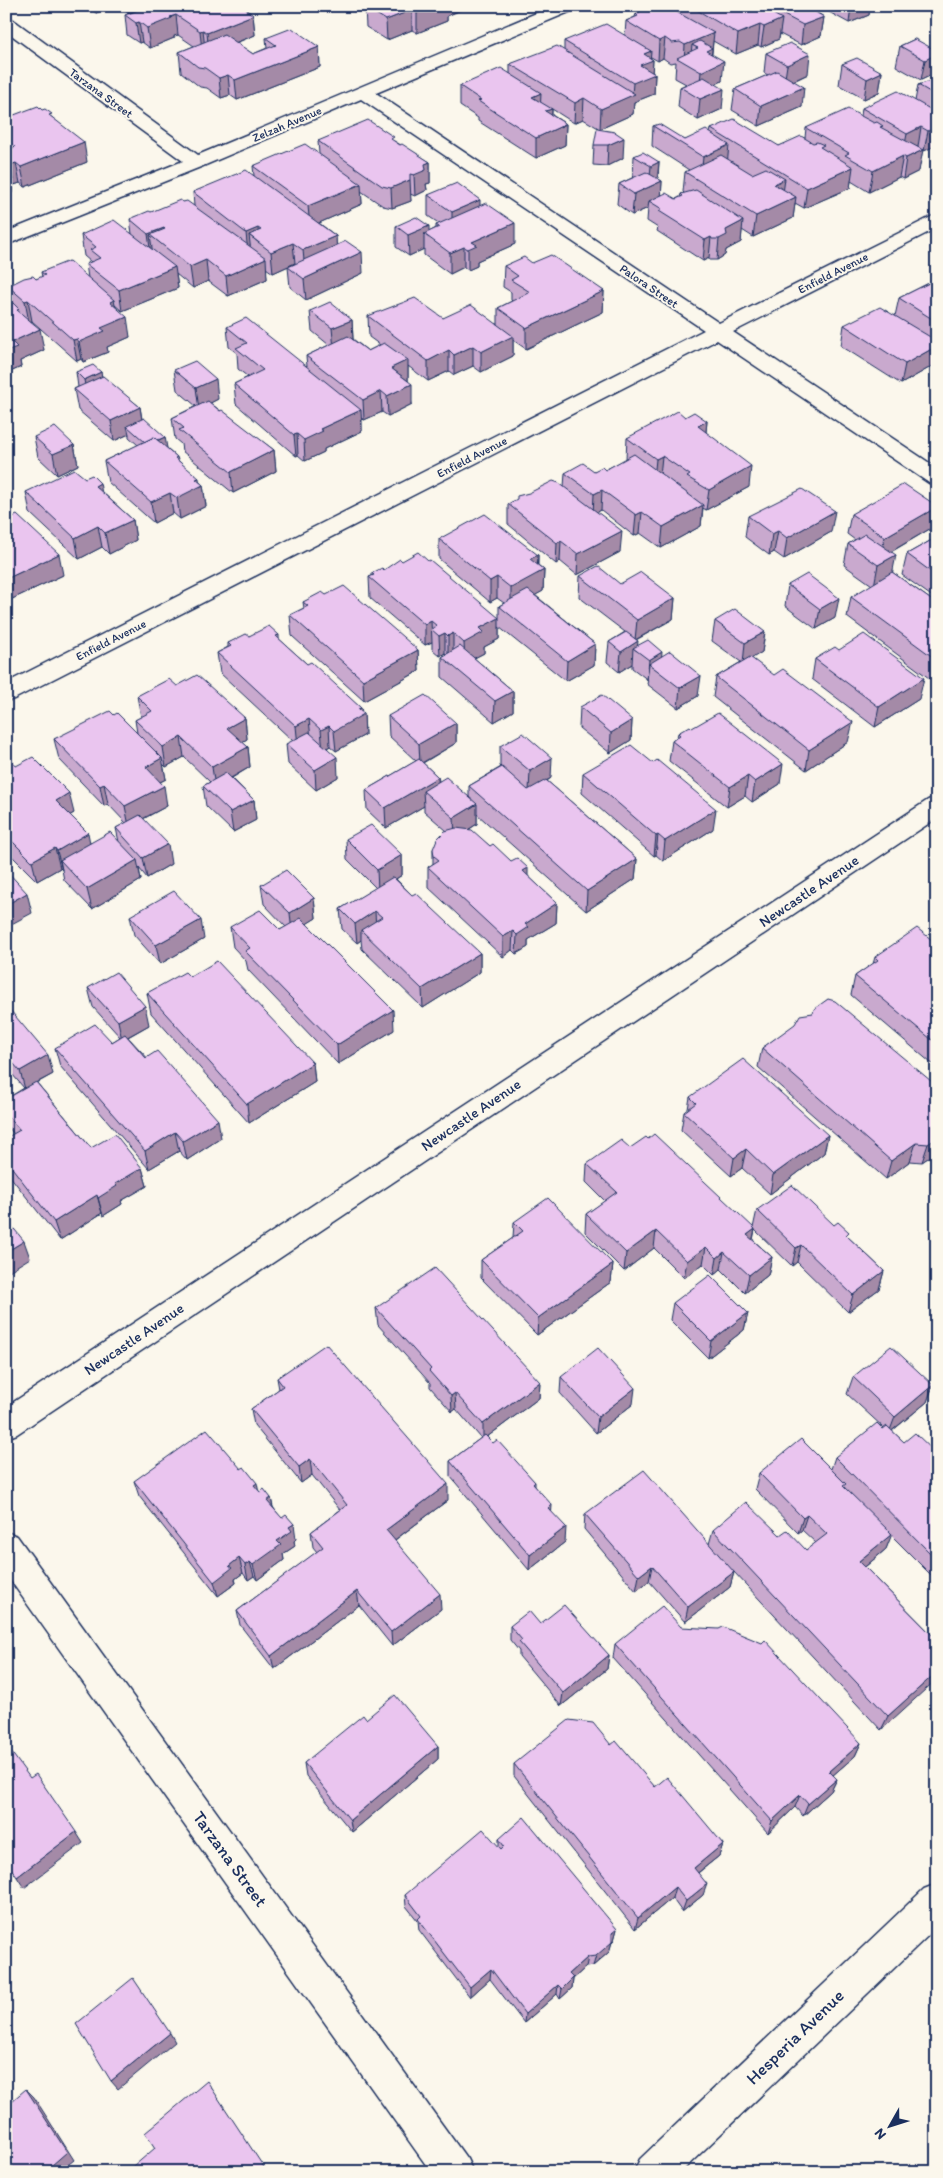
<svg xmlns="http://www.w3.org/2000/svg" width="943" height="2178" viewBox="0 0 943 2178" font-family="Itim,sans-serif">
	<rect width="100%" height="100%" fill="#fbf7ec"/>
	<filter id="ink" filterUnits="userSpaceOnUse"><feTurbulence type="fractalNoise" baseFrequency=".02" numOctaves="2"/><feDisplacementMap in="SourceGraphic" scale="10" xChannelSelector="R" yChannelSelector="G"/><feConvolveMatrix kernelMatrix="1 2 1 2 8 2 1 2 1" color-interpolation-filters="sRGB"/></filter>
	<g filter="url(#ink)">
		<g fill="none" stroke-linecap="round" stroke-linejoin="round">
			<g stroke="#1b2f5e" stroke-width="3">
				<path id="minor" d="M553,6H576L574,10L376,93L719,323L937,214V228L733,332L937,468V485L929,483L717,340L14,699L6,701V683L704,330L361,99L203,166L6,245V232L183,161L6,31V18L12,19L198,155Z
					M937,797V818L17,1434L6,1438V1407L928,800Z
					M6,1532L17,1536L467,2159L473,2172H431L6,1574Z
					M937,1884V1927L681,2172H634L640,2159L924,1889Z"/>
			</g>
			<use href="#minor" fill="#fbf7ec" fill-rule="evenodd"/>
		</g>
		<path fill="#c9a9ce" stroke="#1b2f5e" d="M86,6H113L96,13Z
			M120,6H248V11L253,15L255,35L236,43L253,54L267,48L266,38L319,47L320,67L237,100L230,95L221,98L207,88L200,87L181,72L179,52L194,46L178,35L174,36V38L150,48L142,42L139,43L127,35L125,15L140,10L139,9L129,13Z
			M366,6H465V8L447,16V21L417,33L412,30L387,40L366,27L365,7Z
			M671,6H820L819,12L818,13L824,17L821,36L801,45L780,34L779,39L761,47L758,45L736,54L713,41L712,54L722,81L716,84L722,109L698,120L678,107L680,87L686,84L675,78L676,62L670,63L663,58L658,61L651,57L650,58L653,60L652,72L655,74L654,94L634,102L633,114L600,129L583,119L574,123L552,109V115L566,124L565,145L536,158L478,121V118L460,106V86L510,74V64L564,51V41L625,35L626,21L635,17L636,14L638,13V10L671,9Z
			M828,6H870L869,15L849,23L827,11Z
			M924,6H937V13L933,14L924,9Z
			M915,39L936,73L921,80L896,66L900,46Z
			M766,53L808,74L794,81L802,107L759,126L732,110L735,89L768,75L764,73Z
			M842,64L882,72L879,92L864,99L839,85Z
			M937,79V145L924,151L917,147L919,171L903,179L899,177L869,192L851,181L850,188L804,208L795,203L793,218L753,237L742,230L741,242L726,250L725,255L717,260H709V258L703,261L657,231L658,228L647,221L648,208L632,215L617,204L619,184L634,177L633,176L634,156L659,162L658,179L662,181L661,195L676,199L680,197L681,194L684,193L683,192L685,172L689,170L652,146L653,126L685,140L710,133L711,129L779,146L805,138L806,128L861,116L862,108L915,101L918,85Z
			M6,111L8,118L52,117L87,162L25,187L20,183L14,185L11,183L13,192L6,195Z
			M615,132L623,158L607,166L593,165L594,145Z
			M318,141H394L430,162V183L426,184L427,190L415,196L410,194L411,201L392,208L383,206L361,191L362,204L319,223L336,236V245L363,273L306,300L290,287L288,267L295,263L273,273L266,268L267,279L228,296L208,281L193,288L176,274L178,288L122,311L115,305L130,337L107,347L108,352L83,362L81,359L77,361L32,321H31L44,350L20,361L21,367L6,374V306L12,303L8,286L36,279L42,277L41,272L88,278L86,264L91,262L84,256L81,235L132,234L130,219L183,202L194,206L193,192L254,176L253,166L319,154Z
			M428,195L480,206L515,244L477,261V266L468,270L464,267L450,274L424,255V249L409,256L396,247V226L429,232L436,228V225L440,224L428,216Z
			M532,263L604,291L603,312L526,349L513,340V356L481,372L473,366L454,375L449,371L428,381L408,366V381L412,404L388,416L382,412L364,420L362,418V431L324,449V452L305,461L298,455L296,456L236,404L234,384L248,377L238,369L237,353L229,347L227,327L307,366L306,356L329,345L312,331L310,311L352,320L353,339L368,351L380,345L369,337L368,316L443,318L498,324V308L512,301L511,300V292L503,287L504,266Z
			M937,279L936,364L901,384L841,346L844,325L895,316L899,298Z
			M174,370L218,399L210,403L274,450L276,471L233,493L182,451L181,444L175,439L172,418L196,406L177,390Z
			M76,372H101L102,377L140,407L142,419L167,448L177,457L178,460L203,485L206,506L180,519L173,513L154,523L108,482L104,461L138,445L129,437V434L114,441L78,410L74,389L78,387Z
			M937,391V407L934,405Z
			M685,417L707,421L706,432L749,487L706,510L703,508L701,526L661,548L640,533L634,536L601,510L597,512L620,552L577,575L560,561L556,564L508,524V504L564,487L565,473L594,471L605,470L626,459L627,438Z
			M34,437L74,445L78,465L57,475L38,457Z
			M85,478L102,492L133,520L136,540L109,554L102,547L79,559L30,513L26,492Z
			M851,514L933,527L891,552L892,572L937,604V684L847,617L851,597L872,585L844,565L848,544L855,540L847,534Z
			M748,516L831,532L784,559L774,552L769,555L745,537Z
			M6,520L63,575L10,600L6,597Z
			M937,537V600L902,575L907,554Z
			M439,539L538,555V565L544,570L543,591L535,595L595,644L594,665L566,681L499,627V639L484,647V653L474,658L513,691V711L494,722L442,677V657L446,654L445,653L440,656L432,649V642L425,645L370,598L369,577L372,576V573L384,570L499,618V606L504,603L497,598L490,602L439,559Z
			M580,576L620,584L675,598L673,619L636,640L637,646L662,656L698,696L678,708L647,684L648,680L632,668V664L619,672L607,662L609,642L625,632L579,597Z
			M788,585L835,618L816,629L785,606Z
			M326,595L418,650L419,671L364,701L292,636L290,615L304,608L303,602Z
			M715,621L765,632L762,652L751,658L848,742L806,770L713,697L716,677L741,662L712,641Z
			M279,635V639L307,664L361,708L362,712L364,714L365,735L336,751L330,746L327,748L338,777L316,790L288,764L286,744L293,741L220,673L217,653L228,647V643L249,636Z
			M839,650L919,699L875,727L812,679L815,659Z
			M177,686L245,718L247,739L242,742L248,747L250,767L232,778L254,800L256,820L233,832L206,806L203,786L210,782L184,757L166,767L163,764L166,779L160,782L167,806L143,819L171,864L147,878L139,868L141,880L92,909L64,880L62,870L60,868L37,881L6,850V763L16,766L74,813L70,815L90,843L119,842L116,828L126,823L108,804L104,806L59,759L54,739L114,715L137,733L135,720L141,717L137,696Z
			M580,707L632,720L631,740L610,753L579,728Z
			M388,716L456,723V743L423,763L438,777L439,781L469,797V786L501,767L500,766V746L551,778L547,781L637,859L635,879L586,911L477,814V824L468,830L511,861L528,876L557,903L556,923L528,940V947L516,954L512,950L503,957L428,887V867L433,864V849L447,831L424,811V806L386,828L367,810L366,790L416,761L389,736Z
			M692,728L780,784L752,802L745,796L727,807L669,761L672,741L677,737L678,733Z
			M583,773L713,829L663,861L656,855L654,856L582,793Z
			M346,839L402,855V875L396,879L412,895L480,953V972L423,1008L362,949L361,940L357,943L342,929L340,909L376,888L347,859Z
			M261,885L314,898L316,918L306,924L394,1030L338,1064L248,970L246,961L233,947L230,927L280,930L286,927L264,904Z
			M130,916L204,939L160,964L134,935Z
			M937,944V1065L931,1063L851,995L855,976L873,964L875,957Z
			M190,977L313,1063L315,1082L249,1123L151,1013L147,993Z
			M88,988L149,1025L128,1037L221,1138L187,1160L179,1151L149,1169L60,1066L55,1048L112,1042L120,1037L93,1007Z
			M828,999L935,1153L922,1162L910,1161L886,1179L758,1067L762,1048L813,1013Z
			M6,1012L53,1074L37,1083L91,1148L142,1168L147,1186L121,1201L122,1204L103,1216L102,1213L60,1240L6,1171V1138L14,1134L6,1125V1099L24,1088L6,1067Z
			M690,1097L828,1135L824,1153L770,1194L742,1168L731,1176L681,1130L684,1112L688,1109Z
			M630,1148L753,1228L757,1210L834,1225L848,1237L884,1271L879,1289L848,1312L797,1262L792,1266L755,1230L753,1240L772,1257L768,1275L745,1293L721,1269L714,1275L703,1264L684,1278L654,1248L624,1271L585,1232L586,1214L605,1201L586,1182L587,1164Z
			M514,1222L613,1264L611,1282L537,1335L481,1278V1260L513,1238Z
			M673,1303L748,1313L744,1330L708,1358L670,1320Z
			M376,1308L540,1382L539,1398L487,1437L493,1443L535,1482V1486L551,1511L565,1542L529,1570L450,1476V1461L481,1438L456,1409L452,1412L430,1387V1383L378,1325Z
			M561,1377L633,1404L596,1433L560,1393Z
			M853,1377L933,1385L927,1402L892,1431L904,1442L937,1454V1581L891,1535L886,1549L865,1567L937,1640L881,1730L734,1572L730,1587L685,1622L649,1581L636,1591L584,1529L585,1514L709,1544L713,1530L780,1535L806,1550L816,1543L802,1530L798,1533L755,1489L759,1473L831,1469L835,1457L884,1428L847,1394Z
			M277,1378L448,1500L395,1540L441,1609L392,1646L359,1605L274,1669L240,1625L237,1611L317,1552L313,1547L311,1532L340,1510L312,1475L301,1483L254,1425L251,1409L279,1389Z
			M134,1481L259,1491L271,1498L273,1507L296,1539L294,1541L295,1546L283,1554L284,1560L257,1580L254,1576L248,1580L243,1573L235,1579L236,1583L218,1596L139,1496Z
			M540,1624L609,1655L607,1669L561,1706L519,1656V1651L510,1640V1626Z
			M681,1627L861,1743L855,1756L833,1775L837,1779L831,1791L803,1816L795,1807L768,1833L613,1658L615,1644Z
			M366,1719L438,1746V1759L352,1832L306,1776L304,1763Z
			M611,1745L655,1787L723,1844L719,1856L698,1873L703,1895L682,1912L672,1898L635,1929L514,1776V1764Z
			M499,1839L617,1929L614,1940L612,1942L609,1952L593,1966L586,1967L573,1979L572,1988L560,1999L557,1994L524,2023L490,1979L470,1997L419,1930L418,1921L406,1906L405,1895L499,1846Z"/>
		<path fill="#a48aa7" stroke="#1b2f5e" d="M95,6H113L96,13Z
			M128,6H139V9L129,13Z
			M231,6H248V12Z
			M433,6H465V8L447,16V21L417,33V13Z
			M763,6H770L769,13L762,16Z
			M807,6H820L819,12L806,19Z
			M851,6H870L869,15L849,23Z
			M935,6H937V13L933,14Z
			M412,10V30L387,40L386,20Z
			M176,15L178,35L174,36V38L150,48L147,28Z
			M253,15L255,35L209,53L207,33Z
			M824,17L821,36L801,45L803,25Z
			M782,19L779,39L761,47L764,27Z
			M139,22L142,42L139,43L136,23Z
			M760,25L758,45L736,54L738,34Z
			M203,30L205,50L202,51L200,31Z
			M714,33L710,67L724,61L722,81L699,92L701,72L698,48L692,45L690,62H684L685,45Z
			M665,38L663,58L658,61L659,41Z
			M319,47L320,67L237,100L235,80Z
			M651,51L650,61L653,60L652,75L655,74L654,94L634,102L633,114L600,129L601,109L632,95L633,83L640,65L644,54Z
			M810,54L808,74L784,85L787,65Z
			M937,54V68L936,73L921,80L925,60Z
			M882,72L879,92L864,99L867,79Z
			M228,75L230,95L221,98L219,78Z
			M7,83L11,103L6,105V84Z
			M804,87L802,107L759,126L761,106Z
			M724,89L722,109L698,120L700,99Z
			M541,93L540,113L532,97Z
			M584,98L583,119L574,123L575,103Z
			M552,109L551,129L545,111Z
			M566,124L565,145L536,158V138Z
			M921,127L918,147L903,154L907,134Z
			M937,127V145L924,151L928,131Z
			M624,138L623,158L607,166L608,145Z
			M84,142L87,162L25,187L21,167Z
			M729,145L727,166L701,177L703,157Z
			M923,150L919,171L903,179L906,158Z
			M903,156L899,177L869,192L873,171Z
			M430,162V183L426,184L427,190L415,196L414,175L425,164Z
			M659,162L657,183L649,187L651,166Z
			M16,163L20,183L14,185L10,165Z
			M853,167L850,188L804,208L807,188Z
			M9,172L13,192L6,195V173Z
			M785,179L782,200L774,184Z
			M410,180L411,201L392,208L391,188Z
			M662,181L661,202L649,201L648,208L632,215L634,194Z
			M361,184L362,204L310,227L308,206Z
			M796,197L793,218L753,237L756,216Z
			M480,200V220L452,233V212Z
			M743,221L741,242L726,250L725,255L717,260L719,239L726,230Z
			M515,223V244L477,261V266L468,270V249L472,242Z
			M429,226V238L424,234V249L409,256L408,235Z
			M164,228L167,248L150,235L153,254L151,255L148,234Z
			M258,228L259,243L249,235L251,252L248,253L246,233Z
			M336,236L337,256L305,271L303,250Z
			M711,237L709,258L703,261L705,240Z
			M293,243L295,263L273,273L271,252Z
			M464,247V267L450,274V253Z
			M362,252L363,273L306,300L304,279Z
			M266,258L267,279L228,296L226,276Z
			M206,260L208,281L193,288L190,267Z
			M175,267L178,288L122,311L119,290Z
			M604,291L603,312L526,349V328Z
			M28,300L32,321L29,322L25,301Z
			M114,300L118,321L127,317L130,337L107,347L108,352L83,362L79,342L101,328L110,302Z
			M352,320L353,340L334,349L332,328Z
			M40,329L44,350L20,361L21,367L6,374V351L12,342Z
			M513,336V356L481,372V352Z
			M77,339L81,359L77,361L73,340Z
			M473,346V366L454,375V355Z
			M937,346L936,364L901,384L905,364Z
			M449,350V371L428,381V361Z
			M408,360V381L391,368Z
			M101,372L105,392L88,400L84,380Z
			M216,379L218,399L199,409L196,388Z
			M412,384V404L388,416L387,396Z
			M381,391L382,412L364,420L363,400Z
			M140,407L143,427L127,426L129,434L114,441L111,421Z
			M361,410L362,431L324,449V452L305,461L304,440L320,429Z
			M707,421L705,442L698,426Z
			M297,434L298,455L296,456L294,435Z
			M165,437L167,448L149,445Z
			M74,445L78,465L57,475L53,454Z
			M274,450L276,471L233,493L231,472Z
			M662,456L660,476L654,479L656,459Z
			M751,466L749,487L706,510L709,490Z
			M199,478L200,487L203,485L206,506L180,519L177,498L196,479Z
			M100,483L104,504L95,486Z
			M602,490L601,510L593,515L594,494Z
			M6,491L9,504L6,505Z
			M170,493L173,513L154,523L151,502Z
			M703,505L701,526L661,548L663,527Z
			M937,507V511L933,527L880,558L885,537Z
			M835,511L831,532L784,559L787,538Z
			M642,512L640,533L634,536L636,515Z
			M133,520L136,540L109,554L105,533Z
			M98,526L102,547L79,559L75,538Z
			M622,531L620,552L577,575L578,554Z
			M778,531L774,552L769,555L772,534Z
			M561,541L560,561L556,564L557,543Z
			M59,554L63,575L10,600L6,586V579Z
			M538,555L537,574L544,570L543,591L511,609V588L530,559Z
			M896,555L892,575L874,586L878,565Z
			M497,577V598L490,602V581Z
			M675,598L673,619L635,640L637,620Z
			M839,598L835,618L816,629L820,609Z
			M499,618V639L484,647V653L465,663L464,643L480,628Z
			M431,621L432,642L425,645V625Z
			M765,632L762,652L743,664L745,643Z
			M445,633V653L440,656L439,636Z
			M453,633V654L448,656V636Z
			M638,641L637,651L633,648L632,664L619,672L621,652Z
			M595,644L594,665L566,681L567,661Z
			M418,650L419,671L364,701L363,680Z
			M662,652L660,672L649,664L647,680L649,660Z
			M701,676L698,696L678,708L680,688Z
			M924,678L919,699L875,727L879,707Z
			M513,691V711L494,722L495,701Z
			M361,708L362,715L364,714L365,735L336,751L334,731L358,709Z
			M245,718L247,739L230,749L227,728Z
			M309,719L311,739L298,746L296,726Z
			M632,720L631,740L610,753L611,733Z
			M853,722L848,742L806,770L809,750Z
			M456,723V743L420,764L419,744Z
			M329,726L330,746L323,750L321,730Z
			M181,737L184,757L166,767L163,747Z
			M248,747L250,767L215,787L212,767Z
			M337,757L338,777L316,790L315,770Z
			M162,758L166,779L150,787L146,767Z
			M552,758L551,778L529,791L530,771Z
			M783,764L780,784L752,802L755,782Z
			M748,776L745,796L727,807L730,787Z
			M438,777L439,797L423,791L424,806L386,828L385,808Z
			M104,784L108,804L104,806L100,786Z
			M164,786L167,806L129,826L125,806Z
			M69,793L74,813L60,821L56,801Z
			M254,800L256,820L233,832L230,812Z
			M477,804V824L455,838L454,818Z
			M716,809L713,829L663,861L665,841Z
			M88,833L92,853L60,860L62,870L57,851Z
			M658,835L656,855L654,856L656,836Z
			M168,844L171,864L147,878L143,858Z
			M55,848L60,868L37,881L32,861Z
			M402,855V875L378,890L377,870Z
			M637,859L635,879L586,911L587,891Z
			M137,860L141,880L92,909L87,889Z
			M528,868V888L523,871Z
			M27,893L32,913L6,927V905Z
			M314,898L316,918L292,933L290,913Z
			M557,903L556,923L528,940V947L516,954L517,935L525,924Z
			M375,911L376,931L361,930V940L357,943L355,924Z
			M201,920L204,939L160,964L156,945Z
			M513,931L512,950L503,957V937Z
			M480,953V972L423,1008L422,989Z
			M145,1006L149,1025L122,1040L118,1021Z
			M393,1010L394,1030L338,1064L337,1045Z
			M48,1055L53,1074L25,1089L20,1071Z
			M313,1063L315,1082L249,1123L247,1104Z
			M218,1120L221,1138L187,1160L183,1141Z
			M937,1130V1147L935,1153L922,1162L928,1144Z
			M175,1132L179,1151L149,1169L145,1151Z
			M828,1135L824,1153L770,1194L773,1175Z
			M916,1143L910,1161L886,1179L891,1161Z
			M746,1149L742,1168L731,1176L734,1158Z
			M142,1168L147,1186L121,1201L122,1204L103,1216L98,1198L115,1184Z
			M97,1195L102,1213L60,1240L54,1222Z
			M755,1229L751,1247L747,1235Z
			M656,1231L654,1248L624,1271L626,1253Z
			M24,1241L30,1258L6,1273V1252Z
			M801,1245L797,1262L792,1266L796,1248Z
			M706,1247L703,1264L684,1278L687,1261Z
			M724,1252L721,1269L714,1275L717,1258Z
			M772,1257L768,1275L745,1293L749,1275Z
			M613,1264L611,1282L537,1335L538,1318Z
			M884,1271L879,1289L848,1312L853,1295Z
			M748,1313L744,1330L708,1358L711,1341Z
			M540,1382L539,1398L483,1440V1424Z
			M933,1385L927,1402L889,1433L895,1417Z
			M635,1388L633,1404L596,1433L598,1417Z
			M455,1393L456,1409L452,1412L451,1396Z
			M310,1459L312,1475L301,1483L299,1467Z
			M257,1483L260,1498L254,1485Z
			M448,1484V1500L388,1545L386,1530Z
			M271,1498L274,1513L267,1501Z
			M552,1505L551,1520L548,1508Z
			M807,1515L802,1530L798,1533L803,1518Z
			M294,1524L296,1539L294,1541L295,1546L283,1554L284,1560L257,1580L253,1565L277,1541L289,1527Z
			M566,1527L565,1542L529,1570L530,1555Z
			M892,1534L886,1549L854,1576L859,1561Z
			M239,1558L243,1573L235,1579L236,1583L218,1596L214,1582L229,1566Z
			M250,1562L254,1576L248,1580L245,1565Z
			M652,1566L649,1581L636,1591L639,1576Z
			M734,1572L730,1587L685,1622L688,1607Z
			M357,1591L359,1605L274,1669L271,1656Z
			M440,1594L441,1609L392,1646L391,1632Z
			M609,1655L607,1669L561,1706L563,1693Z
			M937,1672V1679L881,1730L888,1716Z
			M861,1743L855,1756L824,1783L829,1771Z
			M438,1746V1759L352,1832L350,1820Z
			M837,1779L831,1791L803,1816L808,1804Z
			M800,1795L795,1807L768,1833L772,1821Z
			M76,1832L83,1843L24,1888L17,1877Z
			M723,1844L719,1856L690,1879L694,1868Z
			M707,1884L703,1895L682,1912L686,1901Z
			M675,1887L672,1898L635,1929L638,1918Z
			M617,1929L614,1940L612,1942L609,1952L593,1966L596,1956L612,1933Z
			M588,1957L586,1967L573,1979L572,1988L560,1999L562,1989L569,1974Z
			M491,1969L490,1979L470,1997V1987Z
			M558,1985L557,1994L524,2023L525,2014Z
			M170,2033L175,2042L118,2089L111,2081Z
			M26,2089L34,2097L74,2160L59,2172H44Z"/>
		<path fill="#eac5ef" stroke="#1b2f5e" d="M149,6H242L253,15L207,33L203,30L200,31L176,15L170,17L172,18L147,28L139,22L136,23L125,15Z
			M366,6H433L417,13L412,10L386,20L365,7Z
			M647,6H666L714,33L685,45L680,42L672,43L665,38L659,41L626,21L638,16L636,14L640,12L638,10Z
			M690,6H759L782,19L764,27L760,25L738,34Z
			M795,6H805L824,17L803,25L780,13Z
			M606,24L651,51L644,54L653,60L640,65L655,74L633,83L564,41Z
			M292,28L319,47L235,80L228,75L219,78L205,68L198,67L179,52L224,34L253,54L276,45L266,38Z
			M915,39L937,51V54L925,60L900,46Z
			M700,41L712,48L706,51L724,61L701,72L677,58L698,48L692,45Z
			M790,43L810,54L787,65L766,53Z
			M557,46L635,94L601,109L584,98L575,103L510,64Z
			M857,58L882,72L867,79L842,64Z
			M501,68L541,93L532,97L552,109L545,111L566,124L536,138L478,101L481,100L460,86Z
			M777,71L804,87L761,106L735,89Z
			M704,77L724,89L700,99L680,87Z
			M937,79V96L918,85Z
			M898,91L937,113V127L928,131L921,127L907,134L862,108Z
			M38,106L42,110L45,109L52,114L49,115L84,142L21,167L16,163L10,165L6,162V151L15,147L6,140V118Z
			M848,109L874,123L877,122L883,126L880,127L923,150L906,158L903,156L873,171L845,155L849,153L806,128Z
			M734,119L779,146L801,136L813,143L817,142L824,145L820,147L853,167L807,188L711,129Z
			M368,120L394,137L391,139L400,145L402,144L430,162L425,164L426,170L414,175L410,174V180L391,188L382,186L318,141Z
			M659,124L685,140L706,130L729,145L703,157L653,126Z
			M597,129L615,132L624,138L608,145H594Z
			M305,144L361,184L308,206L253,166Z
			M643,152L659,162L651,166L634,156Z
			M721,155L752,174L766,168L785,179L774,184L796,197L756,216L685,172Z
			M246,170L336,236L303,250L293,243L271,252L249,235L261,230L258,228L246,233L193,192Z
			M646,172L662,181L634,194L619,184Z
			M457,183L480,200L452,212L428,195Z
			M696,190L743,221L726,230L727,235L719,239H712L711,237L705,240L659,211L662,209L649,201L666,193L676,199L683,196L681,194Z
			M180,200L183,202L187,201L266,258L226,276L206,260L190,267L150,235L165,229L164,228L148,234L130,219L149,211L151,212Z
			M486,203L515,223L472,242L477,245L468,249L464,247L450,253L424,234L439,227L436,225Z
			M416,217L429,226L408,235L396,226Z
			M114,220L175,267L119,290L86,264L100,258L90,250L96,247L81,235Z
			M346,241L362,252L304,279L288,267Z
			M551,255L604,291L526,328L498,308L530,292L511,280L518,276L504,266L524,257L532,263Z
			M69,261L114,300L110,302L127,317L101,328L105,331L79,342L77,339L73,340L28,300L25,301L8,286L24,278L33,276L36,279L45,275L41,272Z
			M937,279V322L899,298Z
			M415,298L443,318L471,305L513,336L481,352L473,346L454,355L449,350L428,361L368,316Z
			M330,302L352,320L332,328L310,311Z
			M13,303L19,309L17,310L40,329L12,342L17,347L6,351V306Z
			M880,307L937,341V346L905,364L844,325Z
			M246,318L361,410L320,429L323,431L304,440L297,434L294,435L234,384L263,370L236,348L247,343L227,327Z
			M348,336L368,351L384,343L408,360L391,368L412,384L387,396L381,391L363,400L306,356Z
			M195,361L216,379L196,388L174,370Z
			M93,365L101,372L84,380L76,372Z
			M103,376L140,407L111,421L74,389Z
			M208,401L220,411L222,410L274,450L231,472L179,430L184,428L172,418Z
			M678,411L685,417L694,412L707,421L698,426L751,466L709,490L687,477L690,475L662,456L656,459L627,438Z
			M144,418L165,437L158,440L154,437L145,442L127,426Z
			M55,427L74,445L53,454L34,437Z
			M154,437L177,457L175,458L199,478L196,479L203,485L177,498L170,493L151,502L104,461Z
			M634,454L703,505L663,527L642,512L636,515L602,490L594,494L565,473L583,463L594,471L602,467L605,470Z
			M74,469L85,478L92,475L100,483L95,486L133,520L105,533L98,526L75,538L26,492Z
			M553,481L559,483L622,531L578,554L561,541L557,543L508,504L517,499V496L529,493Z
			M904,484L937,506V507L885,537L851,514Z
			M802,489L835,511L787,538L778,531L772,534L748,516Z
			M485,514L538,555L530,559L544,570L511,588L497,577L490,581L439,539Z
			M17,515L59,554L6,579V520Z
			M865,534L896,555L878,565L848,544Z
			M937,537V576L907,554Z
			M418,552L428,561L430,560L499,618L480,628L484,632L464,643L453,633L448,636L445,633L439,636L431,629L437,626L431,621L425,625L369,577L374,575L372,573L382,568L384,570L400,559L402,561Z
			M598,566L620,584L641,572L675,598L637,620L580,576Z
			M892,572L937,604V660L851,597Z
			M807,574L839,598L820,609L788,585Z
			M344,586L418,650L363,680L290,615L308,606L303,602L322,592L326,595Z
			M528,590L595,644L567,661L499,606Z
			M735,609L765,632L745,643L715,621Z
			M269,626L279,635L276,636L307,664L311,662L361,708L358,709L364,714L334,731L329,726L321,730L309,719L296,726L217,653L231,646L228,643L246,634L249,636Z
			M626,632L638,641L621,652L609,642Z
			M864,634L924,678L879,707L815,659L835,647L839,650Z
			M648,640L662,652L649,660L633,648Z
			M460,646L513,691L495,701L442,657Z
			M670,651L701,676L680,688L649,664Z
			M750,657L774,675L783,669L853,722L809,750L716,677Z
			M197,675L245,718L227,728L248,747L212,767L181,737L163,747L135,720L152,711L137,696L169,679L177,686Z
			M425,695L456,723L419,744L388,716Z
			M602,695L632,720L611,733L580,707Z
			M110,711L114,715L117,713L162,758L146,767L164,786L125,806L104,784L100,786L54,739Z
			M718,713L783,764L755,782L748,776L730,787L672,741L680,735L678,733L690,726L692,728Z
			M309,732L337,757L315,770L286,744Z
			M523,733L552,758L530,771L500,746Z
			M631,745L653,763L657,760L716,809L665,841L658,835L656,836L583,773Z
			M33,757L69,793L56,801L88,833L57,851L55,848L32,861L6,835V763L11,760L16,766Z
			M419,759L438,777L385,808L366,790Z
			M502,767L528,790L546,780L637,859L587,891L469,786Z
			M226,773L254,800L230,812L203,786Z
			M446,777L477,804L454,818L423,791Z
			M140,815L168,844L143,858L116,828Z
			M371,825L402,855L377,870L346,839Z
			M456,828L472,830L490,846L493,844L511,861L517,858L528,868L523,871L557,903L525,924L529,927L517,935L513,931L503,937L428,867L439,860L434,856L433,849L437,839L445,831Z
			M110,832L137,860L87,889L60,860Z
			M6,870L27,893L6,905Z
			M286,870L314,898L290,913L261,885Z
			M393,877L412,895L416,893L480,953L422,989L361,930L382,917L375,911L355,924L340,909Z
			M174,891L201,920L156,945L130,916Z
			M260,910L280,930L301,918L393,1010L337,1045L245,951L250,948L230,927Z
			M917,928L937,944V1044L855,976L878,960L875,957Z
			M217,961L313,1063L247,1104L147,993L185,972L190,977Z
			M116,972L145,1006L118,1021L88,988Z
			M828,999L835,1001L937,1086V1138L928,1144L916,1143L891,1161L762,1048L795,1024L800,1015L813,1013L814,1009Z
			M10,1010L48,1055L20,1071L6,1055V1012Z
			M95,1024L112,1042L125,1034L146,1058L157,1051L218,1120L183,1141L175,1132L145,1151L55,1048Z
			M743,1059L828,1135L773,1175L746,1149L734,1158L684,1112L696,1103L690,1097Z
			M36,1082L91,1148L115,1134L142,1168L115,1184L117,1186L98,1198L97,1195L54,1222L6,1160V1138L20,1130L6,1114V1099Z
			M654,1134L755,1229L747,1235L772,1257L749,1275L724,1252L717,1258L706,1247L687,1261L656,1231L626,1253L586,1214L617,1192L587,1164L621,1140L630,1148L646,1137L648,1139Z
			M792,1185L834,1225L838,1222L849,1232L846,1235L884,1271L853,1295L801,1245L796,1248L757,1210Z
			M548,1198L613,1264L538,1318L481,1260L523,1231L514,1222Z
			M6,1219L24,1241L6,1252Z
			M435,1268L540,1382L483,1424L455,1393L451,1396L429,1371L431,1369L376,1308Z
			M710,1275L748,1313L711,1341L673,1303Z
			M326,1344L448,1484L386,1530L440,1594L391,1632L357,1591L271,1656L237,1611L323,1547L311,1532L347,1505L310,1459L299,1467L251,1409L283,1386L277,1378Z
			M891,1346L933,1385L895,1417L853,1377Z
			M598,1348L635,1388L598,1417L561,1377Z
			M877,1423L883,1429L887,1426L904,1442L915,1433L937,1454V1560L835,1457Z
			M207,1429L241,1469L244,1467L257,1483L254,1485L260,1492L264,1489L271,1498L267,1501L282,1518L286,1515L294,1524L289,1527L292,1531L277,1541L281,1545L253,1565L250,1562L245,1565L239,1558L229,1566L232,1568L214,1582L134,1481Z
			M485,1435L493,1443L497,1440L535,1482L533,1484L552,1505L548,1508L566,1527L530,1555L450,1461Z
			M801,1439L846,1484L843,1486L892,1534L859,1561L937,1640V1672L888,1716L713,1530L746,1502L780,1535L787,1530L806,1550L827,1534L807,1515L803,1518L759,1473Z
			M644,1470L734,1572L688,1607L652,1566L639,1576L585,1514Z
			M564,1605L609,1655L563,1693L519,1642L522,1640L510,1626L529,1611L540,1624Z
			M662,1606L681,1627L719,1629L723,1627L762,1643L765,1640L861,1743L829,1771L837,1779L808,1804L800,1795L772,1821L615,1644Z
			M395,1695L438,1746L350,1820L304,1763L363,1715L366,1719Z
			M569,1720L593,1723L611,1745L616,1741L655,1787L667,1777L723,1844L694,1868L707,1884L686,1901L675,1887L638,1918L514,1764Z
			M6,1745L30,1778L36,1774L76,1832L17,1877L6,1861Z
			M524,1817L617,1929L612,1933V1942L596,1956L588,1957L569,1974L573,1978L562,1989L558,1985L525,2014L491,1969L470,1987L418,1919L421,1916L405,1895L483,1829L501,1849L504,1846L499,1839Z
			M133,1978L170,2033L111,2081L76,2024Z
			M207,2081L267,2172H127L155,2148L145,2133Z
			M26,2089L67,2152L44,2172H6V2106Z"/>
	</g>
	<g text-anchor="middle" stroke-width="4" stroke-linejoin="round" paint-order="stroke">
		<g font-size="12" fill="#1b2f5e" stroke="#fbf7ec">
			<text transform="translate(101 93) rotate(36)" y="4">Tarzana Street</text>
			<text transform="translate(287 124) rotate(-23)" y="4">Zelzah Avenue</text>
			<text transform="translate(833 273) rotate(-27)" y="4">Enfield Avenue</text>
			<text transform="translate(649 286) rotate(34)" y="4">Palora Street</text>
			<text transform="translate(472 457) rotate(-27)" y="4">Enfield Avenue</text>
			<text transform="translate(111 640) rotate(-27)" y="4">Enfield Avenue</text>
		</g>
		<g font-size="15" fill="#1b2f5e" stroke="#fbf7ec">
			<text transform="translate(809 891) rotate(-34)" y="5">Newcastle Avenue</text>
			<text transform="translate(471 1115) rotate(-34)" y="5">Newcastle Avenue</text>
			<text transform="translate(134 1339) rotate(-34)" y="5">Newcastle Avenue</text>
		</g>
		<g font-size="18" fill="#1b2f5e" stroke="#fbf7ec">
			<text transform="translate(230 1859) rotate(54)" y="6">Tarzana Street</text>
			<text transform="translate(795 2037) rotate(-44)" y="6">Hesperia Avenue</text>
		</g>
	</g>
	<rect width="943" height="2178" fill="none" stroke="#fbf7ec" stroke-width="25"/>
	<rect x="12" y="12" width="918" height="2153" fill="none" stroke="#1b2f5e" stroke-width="2" filter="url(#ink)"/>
	<g transform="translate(890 2126) rotate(231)" stroke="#fbf7ec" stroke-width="4" paint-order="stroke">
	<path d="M0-4L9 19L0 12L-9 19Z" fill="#1b2f5e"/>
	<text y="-8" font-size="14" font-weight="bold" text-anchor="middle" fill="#1b2f5e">N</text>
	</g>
</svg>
